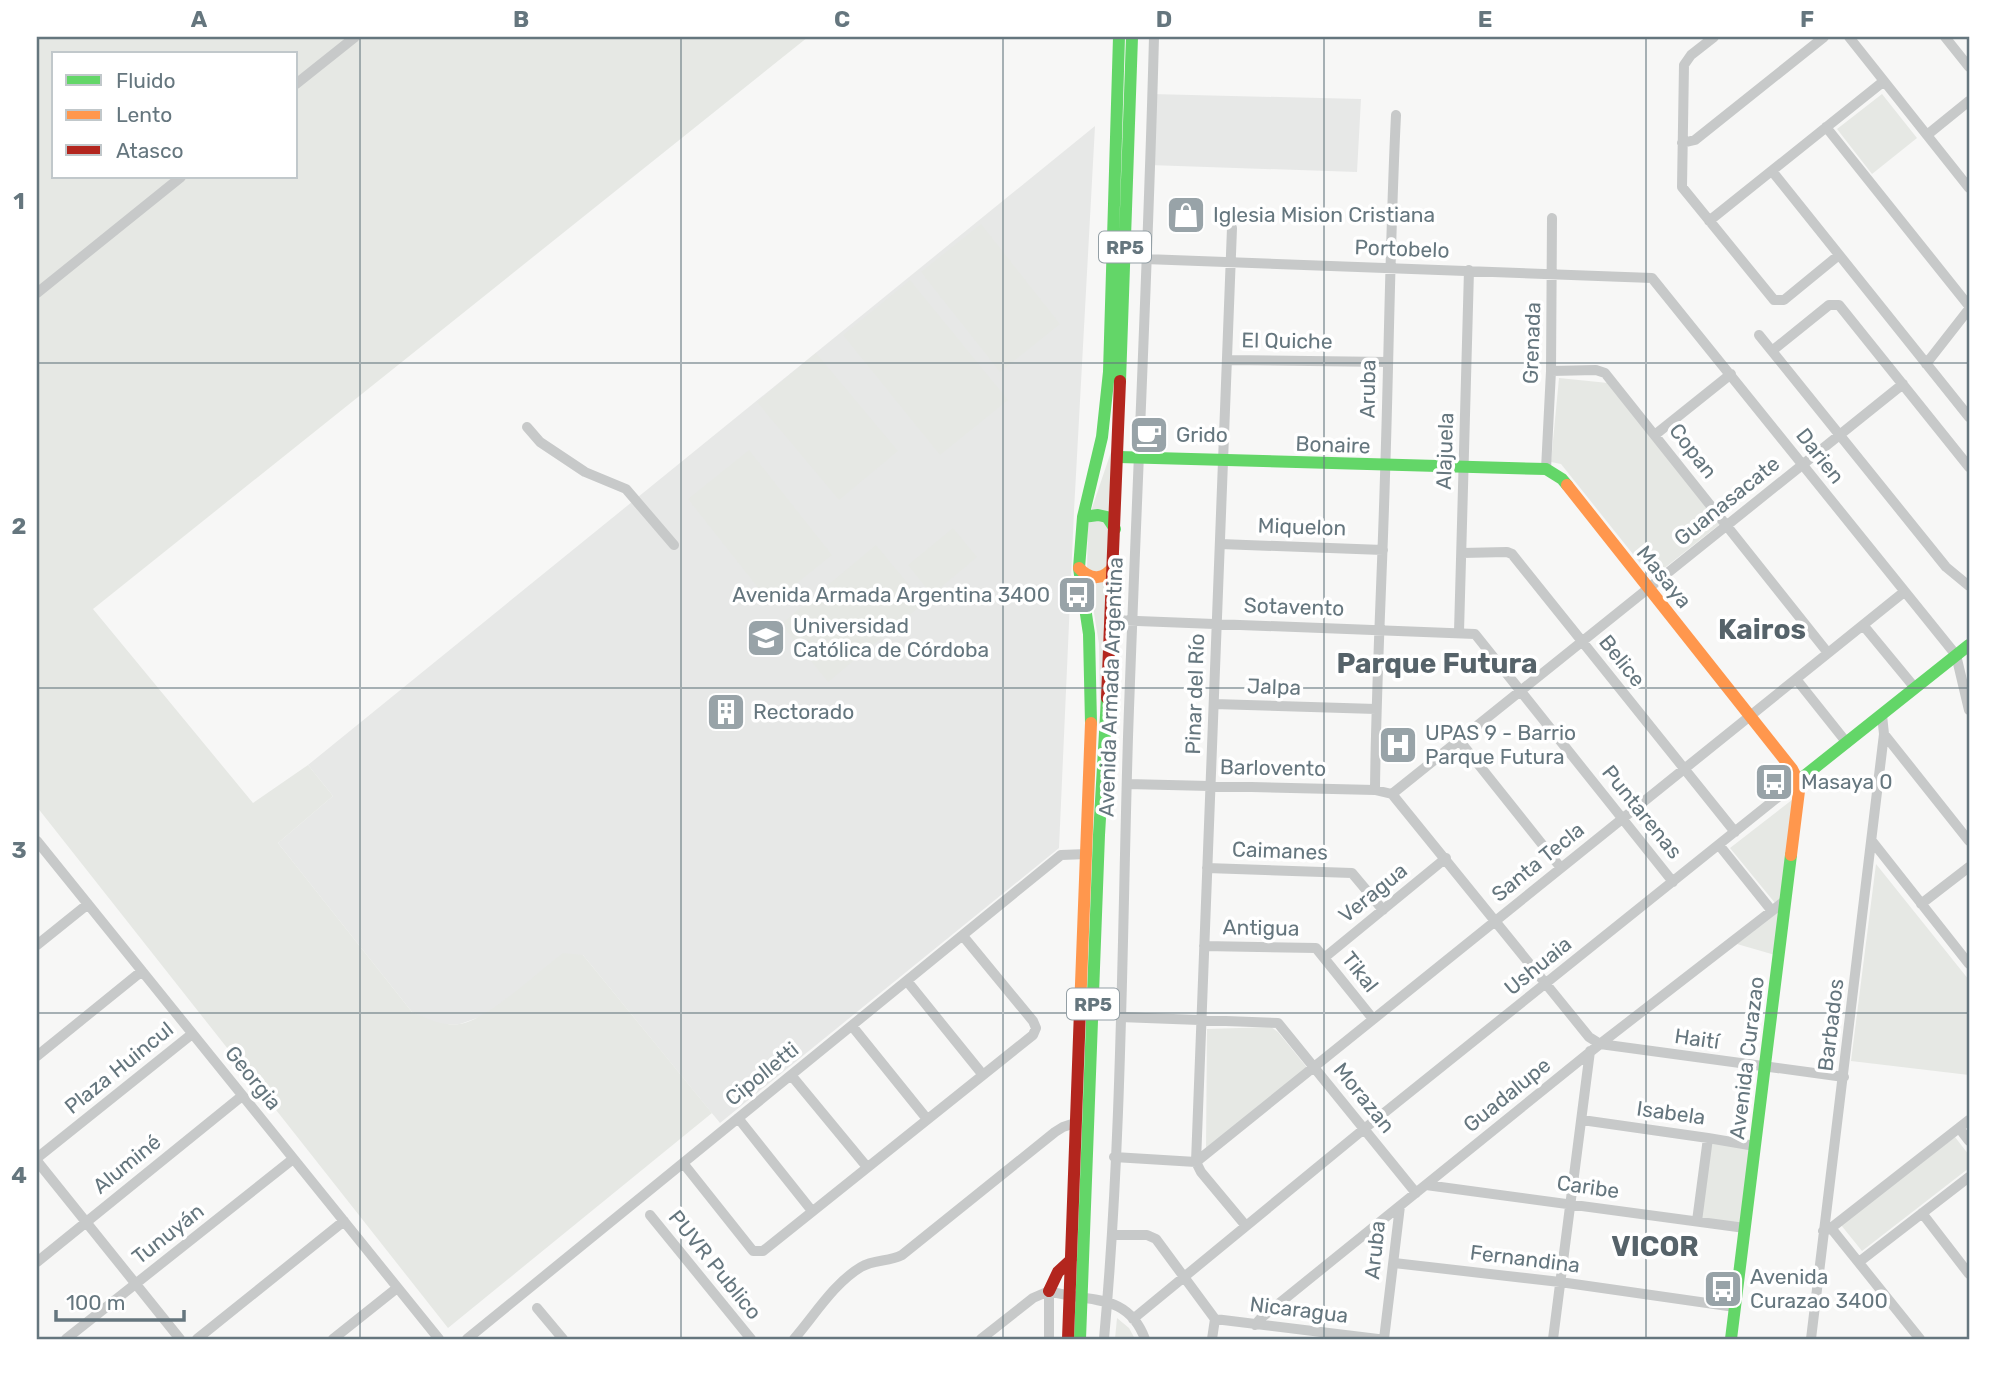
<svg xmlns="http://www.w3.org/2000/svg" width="2006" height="1376" viewBox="0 0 2006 1376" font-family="Rubik,sans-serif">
	<rect width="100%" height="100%" fill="#f7f7f6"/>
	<path fill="#e7e8e7" d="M1151,94L1361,99L1357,172L1149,165Z
		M1095,126L1074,511L1059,848L720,1123L583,955L480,1017L460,1024H435L412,1012L278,843L333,796L308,765Z"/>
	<path fill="#e6e8e4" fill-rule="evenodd" d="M37,37H808L93,609L253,803L308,765L333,796L278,843L412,1012C428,1019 442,1026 460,1024C487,1020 539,971 563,953L583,955L712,1113L448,1328L37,807ZM54,54H296V177H54Z
		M1882,94L1917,138L1872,174L1837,129Z
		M981,224L1060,324L1000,372L921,272Z
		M910,280L1008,400L940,455L843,335Z
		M816,353L898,451L839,500L757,402Z
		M1559,378L1608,383L1720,524L1652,578L1561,464L1551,462Z
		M1113,446L1111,513L1091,511Z
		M749,450L832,555L771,604L688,499Z
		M1093,517L1108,524V567L1103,574L1087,569L1088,523Z
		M953,528L977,557L932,595L908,565Z
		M876,545L924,603L828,682L781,624Z
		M1106,580L1103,712L1100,713L1099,644L1089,582Z
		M1797,796L1782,898L1775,903L1730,848Z
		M1876,864L1969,980V1075L1851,1061Z
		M1781,907L1775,955L1737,944Z
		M1271,1027L1278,1032L1309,1070L1206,1150L1207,1029Z
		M1955,1137L1969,1155V1168L1862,1251L1841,1225Z
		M1711,1141L1753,1147L1742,1226L1699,1221Z
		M1117,1318L1129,1328L1135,1339H1115Z"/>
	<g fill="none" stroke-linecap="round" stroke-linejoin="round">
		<path stroke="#c7c9c9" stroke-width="10" d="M1714,37L1691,55L1684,65L1682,187L1774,300H1784L1839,255
			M1849,37L1969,188
			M1945,37L1969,67
			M296,84L355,37
			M1826,127L1969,306
			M1927,135L1969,101
			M1682,143L1695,140L1824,37
			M1772,171L1969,417
			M1709,221L1884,81
			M1232,228L1196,1162L1201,1172L1246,1226
			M1145,259L1652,278L1956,655L1969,710
			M37,293L181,177
			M1759,335L1946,567L1969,586
			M1772,351L1829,305H1839L1969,467
			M1227,360L1388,362
			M1926,364L1969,309
			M1551,371L1596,370L1605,373L1828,653
			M527,427L540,442L585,472L626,489L674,545
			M1656,434L1731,374
			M1546,469L1551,371L1552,218
			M1220,544L1383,550
			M1462,553L1507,552L1512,554L1735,832
			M1112,620L1475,634L1673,882
			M1863,625L1915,688
			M1459,632L1469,270
			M1796,679L1847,743
			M1214,704L1376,709
			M1884,734L1969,841
			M1459,740L1561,868
			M1127,784L1375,790L1392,794L1589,1037L1600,1044L1844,1077
			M1375,790C1376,685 1382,581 1385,476C1389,356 1390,235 1396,115
			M1392,794L1903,384
			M37,841L439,1339
			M1872,841L1969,964
			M1719,845L1772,911
			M1207,868L1352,873L1383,910
			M1921,904L1969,867
			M37,945L88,904
			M1204,946L1316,948L1373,1019
			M1324,958L1446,858
			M907,981L983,1075
			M1120,1017L1278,1023L1416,1193
			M852,1026L927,1119
			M37,1056L142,971
			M791,1075L867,1167
			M738,1118L812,1211
			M1582,1120L1708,1138L1755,1146
			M1959,1128L1969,1141
			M1114,1157L1196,1162
			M37,1158L192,1034
			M37,1161L180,1339
			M1196,1162L1904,592
			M683,1163L753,1251H763L1033,1035L1036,1028L1033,1021L963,936
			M1426,1185L1745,1228
			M1922,1213L1969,1274
			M650,1215L751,1339
			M1697,1221L1708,1138
			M1831,1228L1920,1339
			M1823,1231L1831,1228L1969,1120
			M1112,1235H1147L1156,1239L1215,1319L1212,1339
			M37,1262L242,1096
			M1859,1262L1969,1177
			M1394,1263L1560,1282L1735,1307
			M1049,1291C1087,1303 1127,1291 1145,1339
			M537,1308L563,1339
			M1133,1319L1364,1129L1798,781
			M1215,1319L1378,1339
			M1255,1325L1261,1318L1600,1044L1786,900
			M66,1339L293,1159
			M197,1339L344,1221
			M333,1339L397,1288
			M467,1339L1061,855L1087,854
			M794,1339C814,1316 834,1283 861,1267C874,1259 889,1262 902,1255L1055,1132L1063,1127L1075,1123
			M981,1339L1033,1298L1049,1291
			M1049,1339V1291
			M1104,1339C1122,1140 1122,937 1128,737C1136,504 1148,270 1154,37
			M1384,1339L1400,1206
			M1553,1339L1590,1051
			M1811,1339L1884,734L1882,715"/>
		<path stroke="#63d668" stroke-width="12" d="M1120,381L1132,37
			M1119,457L1546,469L1562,479L1567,485
			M1083,517L1098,515L1107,517L1115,529
			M1091,723L1089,634L1079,568L1083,517L1102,437L1109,372L1119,37
			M1798,781L1969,645
			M1080,1339L1099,835L1107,698
			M1731,1339L1791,855"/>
		<path stroke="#ff974d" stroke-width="12" d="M1567,485L1792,769L1798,781L1799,791L1791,855
			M1079,568C1091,581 1104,580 1114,566
			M1080,1010L1091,723"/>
		<path stroke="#b3261e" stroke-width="12" d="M1107,698L1120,381
			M1049,1291L1058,1272L1071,1260
			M1068,1339L1080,1010"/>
	</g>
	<path fill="none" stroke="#65767e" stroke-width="2" stroke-opacity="0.55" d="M360,37V1339M681,37V1339M1003,37V1339M1324,37V1339M1646,37V1339M37,363H1969M37,688H1969M37,1013H1969"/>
	<defs>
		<g id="shop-square" transform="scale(2.0125)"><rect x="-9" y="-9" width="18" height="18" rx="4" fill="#98a3a8" stroke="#fff"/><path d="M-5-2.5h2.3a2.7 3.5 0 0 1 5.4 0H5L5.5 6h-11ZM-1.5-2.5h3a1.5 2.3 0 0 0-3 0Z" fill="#fff"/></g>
		<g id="cafe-square" transform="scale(2.0125)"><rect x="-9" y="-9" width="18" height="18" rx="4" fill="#98a3a8" stroke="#fff"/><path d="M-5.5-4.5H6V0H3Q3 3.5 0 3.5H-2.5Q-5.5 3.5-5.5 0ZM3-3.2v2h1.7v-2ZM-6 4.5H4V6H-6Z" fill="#fff"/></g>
		<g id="bus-square" transform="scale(2.0125)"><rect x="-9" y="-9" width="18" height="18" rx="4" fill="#98a3a8" stroke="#fff"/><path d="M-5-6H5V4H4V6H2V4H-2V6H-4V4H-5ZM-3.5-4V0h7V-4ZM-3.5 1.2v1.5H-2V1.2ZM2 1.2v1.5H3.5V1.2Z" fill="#fff"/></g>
		<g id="university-square" transform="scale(2.0125)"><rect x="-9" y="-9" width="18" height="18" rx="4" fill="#98a3a8" stroke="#fff"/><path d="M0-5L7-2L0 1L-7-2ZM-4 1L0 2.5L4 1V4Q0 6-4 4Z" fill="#fff"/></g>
		<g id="building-square" transform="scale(2.0125)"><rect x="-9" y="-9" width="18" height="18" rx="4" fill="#98a3a8" stroke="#fff"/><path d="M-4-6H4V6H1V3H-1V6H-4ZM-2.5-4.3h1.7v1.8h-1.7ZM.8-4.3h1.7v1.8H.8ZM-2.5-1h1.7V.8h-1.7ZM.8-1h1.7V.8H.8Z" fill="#fff"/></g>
		<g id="hospital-square" transform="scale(2.0125)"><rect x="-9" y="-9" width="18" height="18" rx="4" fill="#98a3a8" stroke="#fff"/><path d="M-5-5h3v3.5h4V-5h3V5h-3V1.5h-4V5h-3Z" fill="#fff"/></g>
	</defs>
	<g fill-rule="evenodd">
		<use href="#shop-square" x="1186" y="215"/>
		<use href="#cafe-square" x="1149" y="435"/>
		<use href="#bus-square" x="1077" y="595"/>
		<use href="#university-square" x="766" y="638"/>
		<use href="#building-square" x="726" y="712"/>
		<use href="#hospital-square" x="1398" y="745"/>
		<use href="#bus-square" x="1774" y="782"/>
		<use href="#bus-square" x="1723" y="1289"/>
	</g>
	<g text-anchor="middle" stroke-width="7" stroke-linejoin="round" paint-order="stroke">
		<g fill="#fff" stroke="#939fa5" stroke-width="2">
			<rect x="1099" y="231.5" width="52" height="31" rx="5"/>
			<rect x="1067" y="988.5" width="52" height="31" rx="5"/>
		</g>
		<g font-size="19" font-weight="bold" fill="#65767e">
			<text x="1125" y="254">RP5</text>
			<text x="1093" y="1011">RP5</text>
		</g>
		<g font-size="21" fill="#65767e" stroke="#fff" text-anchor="start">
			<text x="1213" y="222">Iglesia Mision Cristiana</text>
			<text x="1176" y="442">Grido</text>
			<text x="1050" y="602" text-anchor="end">Avenida Armada Argentina 3400</text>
			<text x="793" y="633">Universidad<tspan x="793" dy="24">Católica de Córdoba</tspan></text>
			<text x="753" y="719">Rectorado</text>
			<text x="1425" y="740">UPAS 9 - Barrio<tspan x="1425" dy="24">Parque Futura</tspan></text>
			<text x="1801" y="789">Masaya 0</text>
			<text x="1750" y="1284">Avenida<tspan x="1750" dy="24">Curazao 3400</tspan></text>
		</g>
		<g font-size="21" fill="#65767e" stroke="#fff">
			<text transform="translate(1402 249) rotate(2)" y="7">Portobelo</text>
			<text transform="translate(1287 341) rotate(1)" y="7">El Quiche</text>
			<text transform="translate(1532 343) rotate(-88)" y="7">Grenada</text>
			<text transform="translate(1368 389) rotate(-89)" y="7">Aruba</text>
			<text transform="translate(1333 445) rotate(2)" y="7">Bonaire</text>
			<text transform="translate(1445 451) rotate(-88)" y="7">Alajuela</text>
			<text transform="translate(1693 451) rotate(52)" y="7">Copan</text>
			<text transform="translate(1820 456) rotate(52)" y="7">Darien</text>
			<text transform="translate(1727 501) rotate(-39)" y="7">Guanasacate</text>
			<text transform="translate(1302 527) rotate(2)" y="7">Miquelon</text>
			<text transform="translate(1664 577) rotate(51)" y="7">Masaya</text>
			<text transform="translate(1294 607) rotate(2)" y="7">Sotavento</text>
			<text transform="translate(1622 661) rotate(51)" y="7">Belice</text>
			<text transform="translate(1111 687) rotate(-88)" y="7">Avenida Armada Argentina</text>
			<text transform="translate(1274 687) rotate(2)" y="7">Jalpa</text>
			<text transform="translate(1195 694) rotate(-88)" y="7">Pinar del Río</text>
			<text transform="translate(1273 768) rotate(1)" y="7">Barlovento</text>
			<text transform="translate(1642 812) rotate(51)" y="7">Puntarenas</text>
			<text transform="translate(1280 851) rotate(2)" y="7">Caimanes</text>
			<text transform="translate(1538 862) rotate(-39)" y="7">Santa Tecla</text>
			<text transform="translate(1373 893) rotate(-39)" y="7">Veragua</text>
			<text transform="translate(1261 928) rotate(1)" y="7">Antigua</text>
			<text transform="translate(1538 966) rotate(-39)" y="7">Ushuaia</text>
			<text transform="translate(1360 972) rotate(52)" y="7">Tikal</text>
			<text transform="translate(1831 1025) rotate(-83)" y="7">Barbados</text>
			<text transform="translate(1697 1039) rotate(8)" y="7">Haití</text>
			<text transform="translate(1747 1058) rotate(-83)" y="7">Avenida Curazao</text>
			<text transform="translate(119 1068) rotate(-39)" y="7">Plaza Huincul</text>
			<text transform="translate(762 1074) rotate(-39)" y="7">Cipolletti</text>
			<text transform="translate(253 1078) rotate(51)" y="7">Georgia</text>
			<text transform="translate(1507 1095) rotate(-39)" y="7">Guadalupe</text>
			<text transform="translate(1364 1098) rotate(51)" y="7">Morazan</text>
			<text transform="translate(1671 1113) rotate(8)" y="7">Isabela</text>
			<text transform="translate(127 1164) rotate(-39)" y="7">Aluminé</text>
			<text transform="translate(1588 1187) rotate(8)" y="7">Caribe</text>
			<text transform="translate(168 1234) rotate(-38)" y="7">Tunuyán</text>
			<text transform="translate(1375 1250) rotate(-84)" y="7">Aruba</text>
			<text transform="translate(1525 1259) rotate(7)" y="7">Fernandina</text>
			<text transform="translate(715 1265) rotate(51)" y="7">PUVR Publico</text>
			<text transform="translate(1299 1310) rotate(7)" y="7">Nicaragua</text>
		</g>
		<g font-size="28" font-weight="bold" fill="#56636a" stroke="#fff">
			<text x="1762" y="639">Kairos</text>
			<text x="1437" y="673">Parque Futura</text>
			<text x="1655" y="1256">VICOR</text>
		</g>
	</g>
	<rect width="2006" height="1376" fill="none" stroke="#ffffff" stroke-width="77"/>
	<rect x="52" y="52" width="245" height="126" fill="#ffffff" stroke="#c1c8cb" stroke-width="2"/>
	<rect x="66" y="75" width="35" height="10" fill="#63d668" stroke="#c1c8cb" stroke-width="2"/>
	<text x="116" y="88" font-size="21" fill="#65767e">Fluido</text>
	<rect x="66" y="110" width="35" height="10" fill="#ff974d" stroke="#c1c8cb" stroke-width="2"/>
	<text x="116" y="122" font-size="21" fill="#65767e">Lento</text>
	<rect x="66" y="145" width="35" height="10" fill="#b3261e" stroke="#c1c8cb" stroke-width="2"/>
	<text x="116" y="158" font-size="21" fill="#65767e">Atasco</text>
	<path d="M56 1310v10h128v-10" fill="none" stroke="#65767e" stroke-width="3.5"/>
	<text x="66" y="1310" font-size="21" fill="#65767e" stroke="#ffffff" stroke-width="5" paint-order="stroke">100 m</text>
	<rect x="38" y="38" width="1930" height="1300" fill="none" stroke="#65767e" stroke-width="2.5"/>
	<g font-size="23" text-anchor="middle" font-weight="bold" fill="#65767e">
		<text x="199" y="27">A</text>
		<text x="521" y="27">B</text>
		<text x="842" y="27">C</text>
		<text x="1164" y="27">D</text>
		<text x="1485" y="27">E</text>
		<text x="1807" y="27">F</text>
		<text x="19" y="209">1</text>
		<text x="19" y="534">2</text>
		<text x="19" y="858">3</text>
		<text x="19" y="1183">4</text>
	</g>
</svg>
